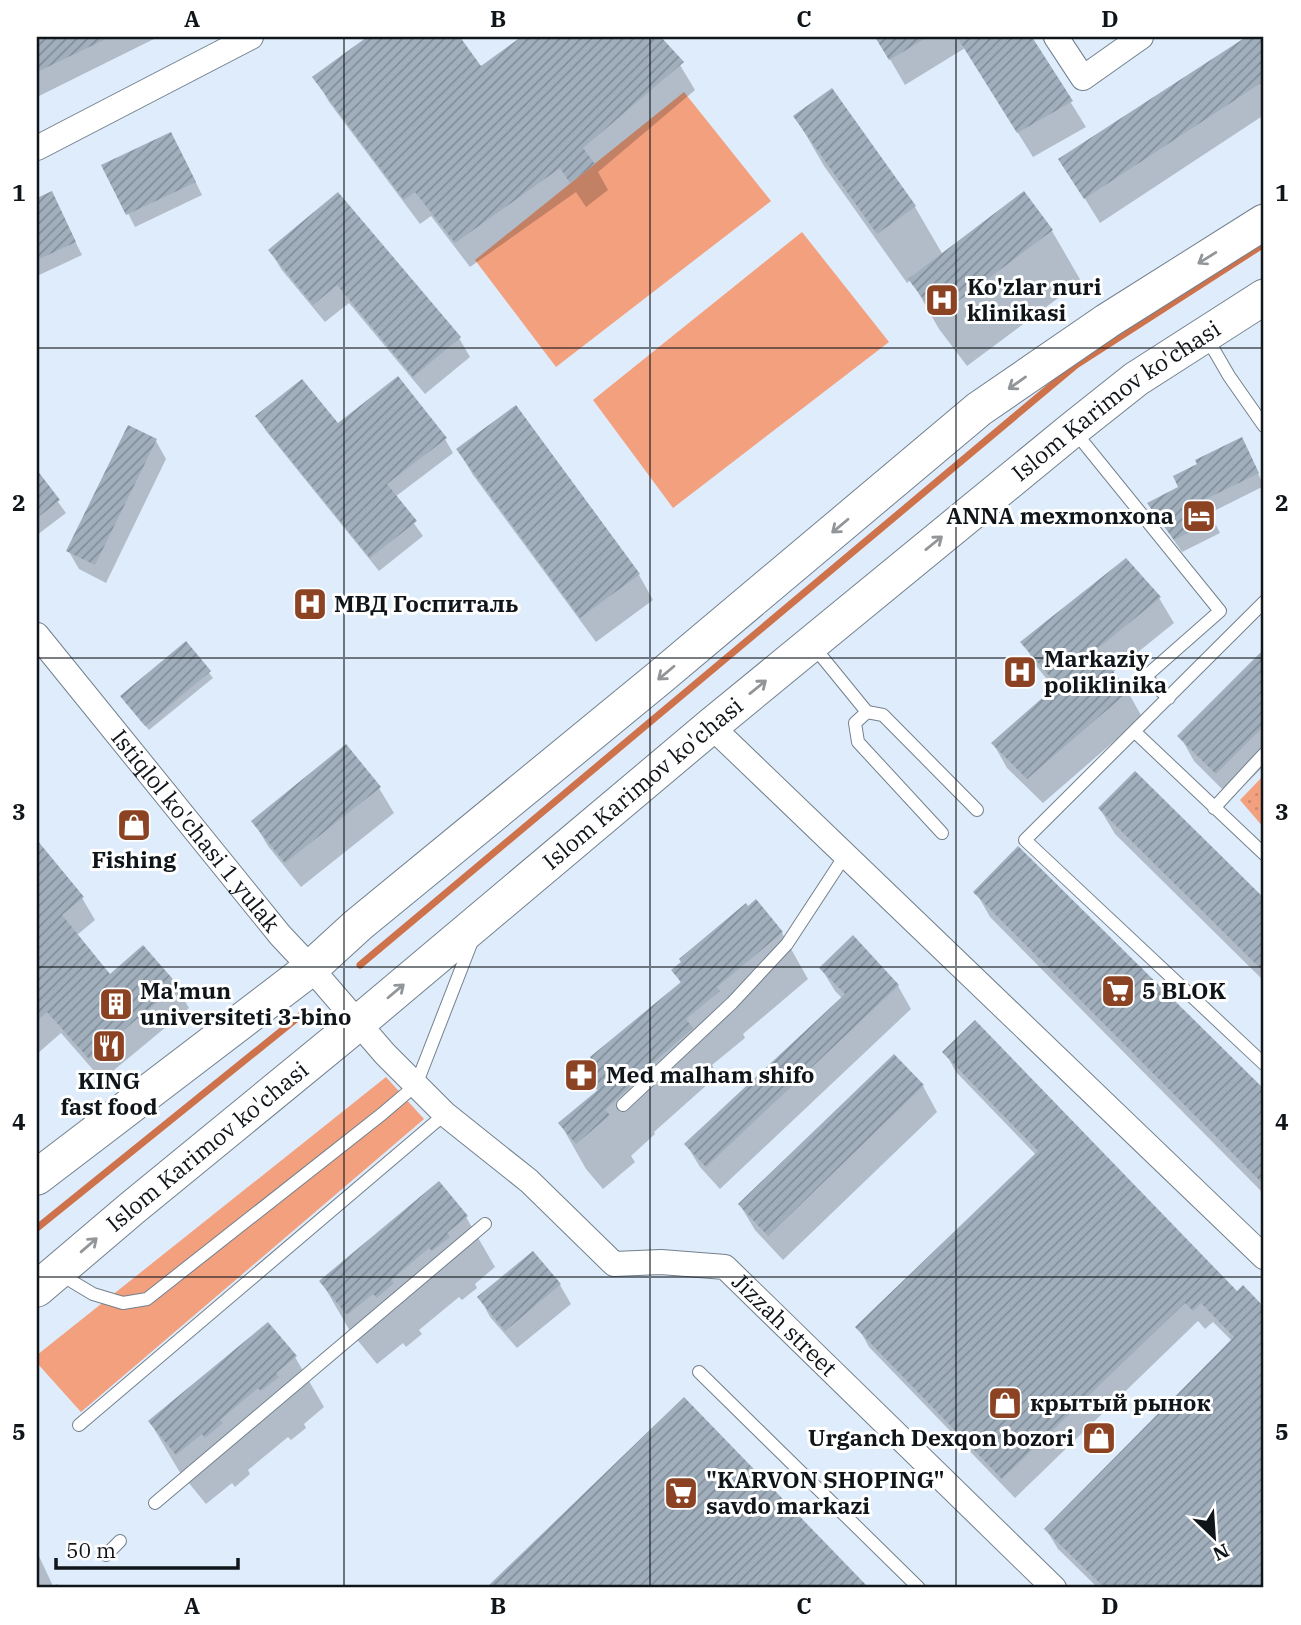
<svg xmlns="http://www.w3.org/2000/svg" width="1301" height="1625" viewBox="0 0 1301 1625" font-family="'IBM Plex Serif',serif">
	<defs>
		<pattern id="park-dots" width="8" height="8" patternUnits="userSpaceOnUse" patternTransform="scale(1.75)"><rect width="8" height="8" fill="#f3a07f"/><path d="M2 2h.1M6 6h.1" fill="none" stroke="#cf896d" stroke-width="1.8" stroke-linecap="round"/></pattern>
		<pattern id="building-hatch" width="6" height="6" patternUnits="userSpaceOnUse" patternTransform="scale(1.75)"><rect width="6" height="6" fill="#a1afbd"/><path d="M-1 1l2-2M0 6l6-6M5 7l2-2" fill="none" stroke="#828d99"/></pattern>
	</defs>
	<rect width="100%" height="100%" fill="#deecfb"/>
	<path fill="#f3a07f" d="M684,92L771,201L556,367L475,260Z
		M802,232L889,342L673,508L593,400Z
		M386,1077L424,1119L81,1412L37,1363V1355Z"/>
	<path fill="url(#park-dots)" d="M1264,775V828L1240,800Z"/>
	<path fill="#0003" d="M37,37H158L37,97Z
		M370,37H458L481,68L524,37H658L680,65L695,90L598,172L608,190L586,207L576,192L470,267L431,216L420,224L329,102L315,77Z
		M877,37H1030L1086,127L1033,157L965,48L905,85Z
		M1249,37H1264V115L1100,223L1061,160Z
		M831,90L915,207L943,255L1052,231L1081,281L967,366L939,329L911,280L907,283L824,166L795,116Z
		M178,146L202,195L135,227L104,166Z
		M51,193L82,255L37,276V200Z
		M270,250L459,338L470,357L425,394L349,303L325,322L281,269Z
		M516,407L639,575L653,600L596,642L473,475L458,450Z
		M258,417L445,439L453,453L395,497L423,536L379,571L266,431Z
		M156,441L166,459L106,583L79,569L68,550Z
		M1248,452L1264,486L1210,513L1220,533L1182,552L1149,504Z
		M37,473L66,513L37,535Z
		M1126,560L1159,598L1174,623L1112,673L1128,692L1142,717L1043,803L1007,768L993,743L1055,689L1037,667L1023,642Z
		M186,643L213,678L149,730L125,702Z
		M1264,651V766L1231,798L1194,761L1180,736Z
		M1135,773L1264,901V981L1115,834L1100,809Z
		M379,788L394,813L301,887L268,846L253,821Z
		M37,843L82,898L95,920L77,935L110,977L176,986L189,1008L102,1080L61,1033L37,1054Z
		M1018,848L1264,1092V1194L990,917L976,892Z
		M756,901L782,933L808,979L743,1034L745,1038L712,1065L718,1075L654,1132L655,1134L631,1156L635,1162L603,1189L586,1169L560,1123L598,1092L585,1068L681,983L674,971Z
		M821,968L898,986L911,1009L720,1189L700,1167L686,1144L843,999L835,991Z
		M945,1052L1237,1293L1243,1288L1264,1310V1588H1098L1058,1549L1046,1529L1232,1341L1213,1322L1205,1329L1198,1321L1015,1498L869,1347L858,1327L1036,1155L956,1072Z
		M894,1057L923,1086L937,1112L783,1260L755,1230L740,1205Z
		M466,1217L495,1267L475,1284L477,1288L462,1300L459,1297L419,1330L422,1334L406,1347L403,1343L377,1364L350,1331L321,1281Z
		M533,1253L560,1285L571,1304L517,1348L490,1317L480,1298Z
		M295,1357L324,1407L304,1424L306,1428L291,1440L288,1437L248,1470L250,1474L235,1487L232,1483L206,1504L179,1471L150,1422Z
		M684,1399L867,1588H488Z
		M37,1552L53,1586L57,1584L60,1588H37Z"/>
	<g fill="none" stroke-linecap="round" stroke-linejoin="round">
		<path stroke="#ce724c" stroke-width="7" d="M360,965L1076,365L1264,244
			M37,1228L306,1011"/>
	</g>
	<path fill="url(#building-hatch)" d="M37,37H110L37,72Z
		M367,37H460L481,66L521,37H661L684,62L583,148L595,164L570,183L560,168L455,243L415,192L404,200L312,77Z
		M875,37H928L889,60Z
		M957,37H1032L1073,101L1017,133Z
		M1246,37H1264V81L1084,199L1058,159Z
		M832,88L916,206L877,234L793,116Z
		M171,132L196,182L126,215L101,165Z
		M52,191L76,242L37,260V198Z
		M1024,191L1053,230L937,317L908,279Z
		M338,192L461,337L413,377L337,285L313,305L268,250Z
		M398,376L447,438L387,484L417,521L370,558L255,416L302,379L338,423Z
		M516,405L640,574L580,618L456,449Z
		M128,425L157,439L95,565L66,551Z
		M1242,437L1259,473L1204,500L1214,520L1174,540L1147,503L1178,487L1173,476L1197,464L1195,460Z
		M37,470L60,500L37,518Z
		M1126,558L1161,597L1096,650L1129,691L1027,779L991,743L1057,685L1020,642Z
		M186,641L211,671L145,726L120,696Z
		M1264,649V726L1216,774L1177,736Z
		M346,744L381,787L285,863L251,821Z
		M1135,771L1264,898V972L1098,808Z
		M37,840L84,897L62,915L110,974L143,945L178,985L89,1059L47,1012L37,1021Z
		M1018,846L1264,1089V1185L973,892Z
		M756,899L783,932L717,987L720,991L686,1019L693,1028L628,1085L630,1087L605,1110L610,1115L576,1144L558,1123L599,1089L582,1068L592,1060L590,1057L681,982L671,970L681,962L679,959L746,903L748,906Z
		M853,935L899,985L706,1167L684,1144L845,994L819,968Z
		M975,1020L1237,1291L1243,1285L1264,1307V1588H1105L1044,1529L1234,1337L1201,1303L1193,1311L1185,1303L1002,1479L855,1327L1038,1151L942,1052Z
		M894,1054L924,1085L768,1236L738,1204Z
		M439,1181L468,1216L447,1233L450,1237L432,1251L429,1248L391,1280L394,1283L377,1298L373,1294L347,1315L319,1281Z
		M533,1251L561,1284L505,1331L477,1297Z
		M268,1322L297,1356L276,1373L279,1377L261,1391L258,1388L220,1420L223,1423L205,1438L202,1434L176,1455L148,1421Z
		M684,1397L869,1588H486Z"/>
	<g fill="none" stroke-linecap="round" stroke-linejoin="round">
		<g stroke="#73808d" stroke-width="14">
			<path id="lane" d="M1207,338L1229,376L1264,426
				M1075,432L1220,611L1145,677L1169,698
				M1264,602L1025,840L1264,1064
				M814,647L867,712L883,715L977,810
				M867,712L855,723L858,742L942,833
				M1135,732L1264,854
				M1214,808L1264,754
				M623,1105L732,1003L787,944L846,854
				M58,1273L93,1294L123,1303L147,1299L382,1114L416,1085L472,941
				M699,1372L919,1588
				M79,1425L445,1114
				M155,1503L485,1224
				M106,1555L120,1541"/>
		</g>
		<g stroke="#73808d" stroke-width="26">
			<g id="street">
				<path d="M1056,37L1083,78L1141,37"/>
				<path d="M37,148L251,37"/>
				<path id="s1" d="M37,635L280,935L311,968L385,1054L445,1114L529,1181L614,1264L661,1262L725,1267L1054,1588"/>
				<path d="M711,726L1264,1257"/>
			</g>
		</g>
		<g stroke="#73808d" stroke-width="37">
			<g id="secondary">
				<path d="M37,1177L311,968L358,925L659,678L979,409L1107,321L1264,222"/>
				<path id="s2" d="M37,1289L131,1209L358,1023L711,726L1073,429L1136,379L1264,297"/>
			</g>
		</g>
		<use href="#lane" stroke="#fff" stroke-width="12"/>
		<use href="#street" stroke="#fff" stroke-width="24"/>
		<use href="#secondary" stroke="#fff" stroke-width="35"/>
	</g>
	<defs><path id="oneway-shaft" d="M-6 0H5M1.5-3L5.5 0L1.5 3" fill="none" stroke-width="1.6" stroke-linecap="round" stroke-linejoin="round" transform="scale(1.75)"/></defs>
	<g stroke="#939698">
		<use href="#oneway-shaft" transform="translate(1207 258) rotate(148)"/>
		<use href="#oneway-shaft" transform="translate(1017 383) rotate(145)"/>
		<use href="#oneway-shaft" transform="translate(840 526) rotate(140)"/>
		<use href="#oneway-shaft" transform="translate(934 543) rotate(-39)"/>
		<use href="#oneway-shaft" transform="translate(666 673) rotate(140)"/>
		<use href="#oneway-shaft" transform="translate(758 687) rotate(-39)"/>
		<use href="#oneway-shaft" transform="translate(396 991) rotate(-40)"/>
		<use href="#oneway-shaft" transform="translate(89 1245) rotate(-41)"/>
	</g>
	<path fill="none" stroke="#10151a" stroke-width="2" stroke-opacity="0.55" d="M344,37V1588M650,37V1588M956,37V1588M37,348H1264M37,658H1264M37,967H1264M37,1277H1264"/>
	<defs>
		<g id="hospital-square" transform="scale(1.75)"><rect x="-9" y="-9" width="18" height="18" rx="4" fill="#8b4324" stroke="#fff"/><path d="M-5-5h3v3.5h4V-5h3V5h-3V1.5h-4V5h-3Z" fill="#fff"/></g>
		<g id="hotel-square" transform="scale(1.75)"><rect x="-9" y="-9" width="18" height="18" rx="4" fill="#8b4324" stroke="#fff"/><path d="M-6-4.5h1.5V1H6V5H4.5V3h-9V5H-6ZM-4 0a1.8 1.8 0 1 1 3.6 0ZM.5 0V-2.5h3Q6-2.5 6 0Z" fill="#fff"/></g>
		<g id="shop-square" transform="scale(1.75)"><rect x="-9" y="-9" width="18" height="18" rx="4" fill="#8b4324" stroke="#fff"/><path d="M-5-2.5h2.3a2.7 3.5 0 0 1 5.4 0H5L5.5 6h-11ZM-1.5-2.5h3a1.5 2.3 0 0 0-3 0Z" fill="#fff"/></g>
		<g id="supermarket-square" transform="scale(1.75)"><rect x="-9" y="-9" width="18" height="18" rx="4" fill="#8b4324" stroke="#fff"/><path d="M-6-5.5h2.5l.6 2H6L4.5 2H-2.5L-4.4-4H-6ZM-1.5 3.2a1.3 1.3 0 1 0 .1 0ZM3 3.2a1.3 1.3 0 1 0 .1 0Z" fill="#fff"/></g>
		<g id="building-square" transform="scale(1.75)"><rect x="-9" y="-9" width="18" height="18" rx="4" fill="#8b4324" stroke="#fff"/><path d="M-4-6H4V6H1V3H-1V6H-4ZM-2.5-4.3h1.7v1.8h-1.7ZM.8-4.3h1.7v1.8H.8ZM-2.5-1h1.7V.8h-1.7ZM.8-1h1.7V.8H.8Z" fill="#fff"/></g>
		<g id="restaurant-square" transform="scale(1.75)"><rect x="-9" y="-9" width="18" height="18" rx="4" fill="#8b4324" stroke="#fff"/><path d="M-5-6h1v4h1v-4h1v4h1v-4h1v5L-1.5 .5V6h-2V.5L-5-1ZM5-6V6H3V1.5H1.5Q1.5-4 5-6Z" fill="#fff"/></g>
		<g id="pharmacy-square" transform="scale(1.75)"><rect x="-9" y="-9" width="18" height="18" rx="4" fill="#8b4324" stroke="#fff"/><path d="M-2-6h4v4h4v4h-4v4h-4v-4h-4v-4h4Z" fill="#fff"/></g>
	</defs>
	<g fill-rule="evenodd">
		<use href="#hospital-square" x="942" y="300"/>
		<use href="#hotel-square" x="1199" y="516"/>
		<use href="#hospital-square" x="310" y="604"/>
		<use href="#hospital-square" x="1020" y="672"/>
		<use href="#shop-square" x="134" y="825"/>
		<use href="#supermarket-square" x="1118" y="991"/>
		<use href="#building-square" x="116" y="1004"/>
		<use href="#restaurant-square" x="109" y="1046"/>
		<use href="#pharmacy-square" x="581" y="1075"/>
		<use href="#shop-square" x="1005" y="1403"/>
		<use href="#shop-square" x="1099" y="1438"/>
		<use href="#supermarket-square" x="681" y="1493"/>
	</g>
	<g text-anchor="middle" stroke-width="6" stroke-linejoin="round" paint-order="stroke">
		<g font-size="23" font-weight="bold" fill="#10151a" stroke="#fff" text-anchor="start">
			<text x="967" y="295">Ko'zlar nuri<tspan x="967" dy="26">klinikasi</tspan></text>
			<text x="1174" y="524" text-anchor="end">ANNA mexmonxona</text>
			<text x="334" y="612">МВД Госпиталь</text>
			<text x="1044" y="667">Markaziy<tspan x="1044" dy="26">poliklinika</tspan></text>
			<text x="134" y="868" text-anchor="middle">Fishing</text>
			<text x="140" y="999">Ma'mun<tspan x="140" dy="26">universiteti 3-bino</tspan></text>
			<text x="1142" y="999">5 BLOK</text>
			<text x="606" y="1083">Med malham shifo</text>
			<text x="109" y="1089" text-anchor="middle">KING<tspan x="109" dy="26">fast food</tspan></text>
			<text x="1030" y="1411">крытый рынок</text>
			<text x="1074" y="1446" text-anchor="end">Urganch Dexqon bozori</text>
			<text x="706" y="1488">"KARVON SHOPING"<tspan x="706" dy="26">savdo markazi</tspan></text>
		</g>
		<g font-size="23" fill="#10151a" stroke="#fff">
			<text dy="8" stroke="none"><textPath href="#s2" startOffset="1398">Islom Karimov ko'chasi</textPath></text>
			<text dy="8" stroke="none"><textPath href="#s2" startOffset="789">Islom Karimov ko'chasi</textPath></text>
			<text dy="8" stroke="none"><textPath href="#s1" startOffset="252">Istiqlol ko'chasi 1 yulak</textPath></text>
			<text dy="8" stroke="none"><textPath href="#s2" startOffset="222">Islom Karimov ko'chasi</textPath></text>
			<text dy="8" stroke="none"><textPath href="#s1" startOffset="1050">Jizzah street</textPath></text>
		</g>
	</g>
	<rect width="1301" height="1625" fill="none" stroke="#ffffff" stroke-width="77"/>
	<g transform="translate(1214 1537) rotate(155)" stroke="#ffffff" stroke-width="5" paint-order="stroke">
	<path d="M0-5L12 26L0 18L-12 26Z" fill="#10151a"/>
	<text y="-10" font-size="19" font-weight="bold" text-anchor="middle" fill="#10151a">N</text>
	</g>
	<path d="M56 1558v10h182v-10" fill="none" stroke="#10151a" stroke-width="3.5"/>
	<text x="66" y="1558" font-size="21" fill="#10151a" stroke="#ffffff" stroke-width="5" paint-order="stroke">50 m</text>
	<rect x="38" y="38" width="1224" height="1548" fill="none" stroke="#10151a" stroke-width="2.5"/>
	<g font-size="23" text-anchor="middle" font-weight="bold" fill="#10151a">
		<text x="192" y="27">A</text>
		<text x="498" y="27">B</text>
		<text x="804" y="27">C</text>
		<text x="1110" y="27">D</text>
		<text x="19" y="201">1</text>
		<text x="1282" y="201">1</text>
		<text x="19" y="511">2</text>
		<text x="1282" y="511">2</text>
		<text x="19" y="820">3</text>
		<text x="1282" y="820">3</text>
		<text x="19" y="1130">4</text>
		<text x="1282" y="1130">4</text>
		<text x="19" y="1440">5</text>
		<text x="1282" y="1440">5</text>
		<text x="192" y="1614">A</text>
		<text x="498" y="1614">B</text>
		<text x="804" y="1614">C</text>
		<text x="1110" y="1614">D</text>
	</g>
</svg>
